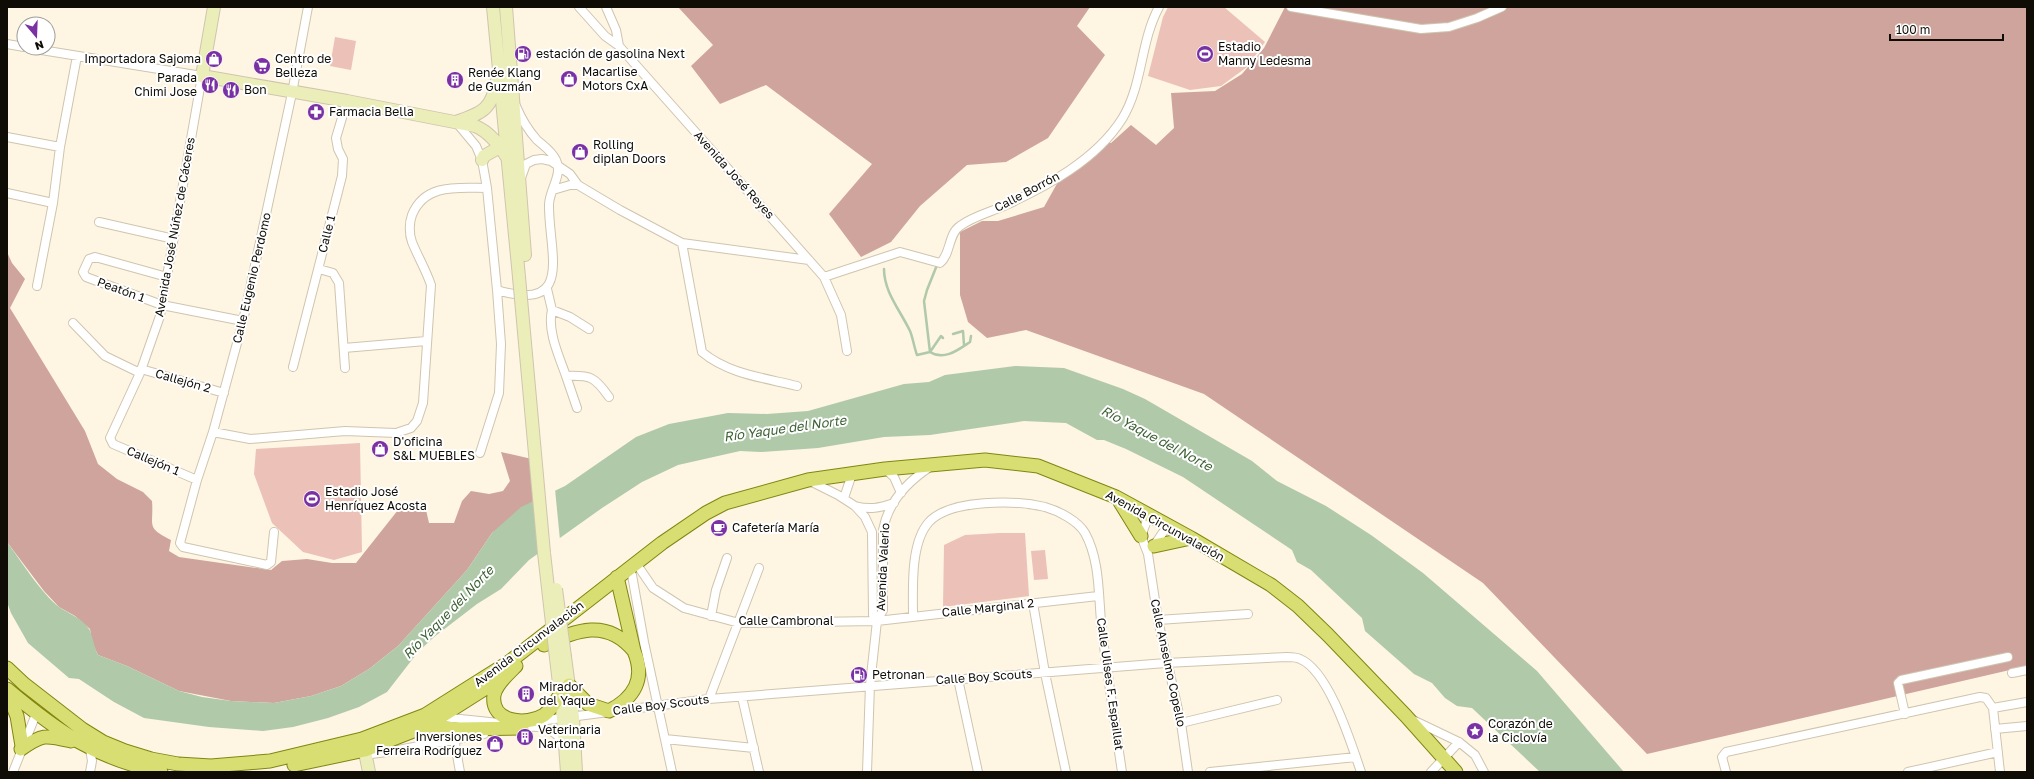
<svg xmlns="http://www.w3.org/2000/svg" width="2034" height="779" viewBox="0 0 2034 779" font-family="'Golos Text',sans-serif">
	<rect width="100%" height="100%" fill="#fef5e3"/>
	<path fill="#ebc1b8" d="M1168,7H1224L1265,42L1247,67L1221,86L1190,90L1148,76L1163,17Z
		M335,37L356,41L351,70L330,66Z
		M360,443L362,552L334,560L303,552L272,523L254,474L256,449Z
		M1000,533H1025L1029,596L943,607L944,545L965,535Z
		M1045,550L1048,579L1034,580L1031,551Z"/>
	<path fill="#cfa49c" d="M678,7H1090L1077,26L1105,55L1048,138L1006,162L967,165L920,206L891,242L861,257L829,214L872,164L766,85L720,104L691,66L713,45Z
		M1285,7H2027V666L1647,754L1483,583L1204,394L1026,330L987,338L968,322L960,295V232L982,221H998L1044,207L1059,180L1106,142L1111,143L1131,125L1156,145L1174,128L1171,93L1215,91L1242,74L1264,48Z
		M7,252L12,263L25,279L10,308L85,431L98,464L117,479L143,492L152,501C154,526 145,527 171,540L169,551L179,557L271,570L282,561L307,559L332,563H356L402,505L424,501L429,523H454L462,501L471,491L489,494L503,491L510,481L501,452L532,459L534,501L492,533L467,570L398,646L369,669L341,686L311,696L274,703L231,701L179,691L127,666L98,655L92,642L90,629L75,616L59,607L44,591L7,542Z"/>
	<path fill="#afc9a9" d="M1015,366L1064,368L1123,389L1145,399L1252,461L1277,481L1326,506L1371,535L1423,573L1537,671L1624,772H1540L1472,708L1457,706L1445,698L1432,683L1414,674L1365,631L1362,618L1311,570L1297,562L1292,550L1183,477L1126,449L1104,440H1097L1066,423L1024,421L930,435L884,437L818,448L761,452L740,451L678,465L642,482L602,508L529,560L501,589L477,604L434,637L418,652L387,692L359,707L328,718L293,727L263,731L209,727L144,718L114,702L79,679L69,678L28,643L11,613L7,602V542C21,561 41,593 59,607C69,614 82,618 89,629C91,631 95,649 98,655L127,666L179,691L202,697L231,701L274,703L311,696L341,686L369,669L398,646L467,570L492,533L521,507L565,486L636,437L669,424L728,413L767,414L808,411L904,384L929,382L945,375Z"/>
	<path fill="#fef5e3" d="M555,489L560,540L540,555L534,499Z"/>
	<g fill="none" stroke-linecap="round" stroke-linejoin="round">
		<path stroke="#afc9a9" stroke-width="2.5" d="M884,269C884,292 900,310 910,331C913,338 914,347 917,355L930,352L941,336L943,338
			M953,334L963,331L964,345
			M930,352L924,301L927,290L937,265
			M930,352C944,361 958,350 970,342L971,336"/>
		<g stroke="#cfc5af" stroke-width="10">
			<path id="street" d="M579,7L605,36L619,46
				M606,7L616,30L619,46L824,277L841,315L847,351
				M1291,7L1421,29L1449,27L1477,18L1502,7
				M7,44L24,47
				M29,48L202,76L160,316L140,373L110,438L113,444L197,480
				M456,122L476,146L482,160L487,188L497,290L501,344L499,393L480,453
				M7,137L60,147
				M521,178L526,164L534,160L542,159L551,161L570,174L578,185L620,210L682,243L809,260
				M553,190L570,185H578
				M7,193L53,203
				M99,222L174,239
				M682,243L702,352C728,374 765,378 797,386
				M319,269L333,273L339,283L345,368
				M167,277L95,257L89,259L83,272L86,277L162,305L243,321
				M824,277L900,252L940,263C951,254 948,234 960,226C972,217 990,212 1004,206C1047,186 1096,160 1122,119C1143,85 1140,42 1159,7
				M37,286L53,203L60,147L77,56
				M547,289L552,310L570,317L589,329
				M497,290C576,314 548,250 549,204C550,189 563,174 556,160C552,151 544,146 537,140C528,130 521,118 516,106
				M552,310C547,331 559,356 566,376C591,375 595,377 609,397
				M73,323L105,356L140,373
				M344,348L426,341
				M293,367L342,176L343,159L338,149L336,138L347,101
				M141,369L224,393
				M566,376L577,408
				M213,432L250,439L345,431L396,433L411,428L417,421L423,403L431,285C426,270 418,257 412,242C409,234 409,223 412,215C425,183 458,188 487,188
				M885,469L894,477L901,493
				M808,480L838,495L855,506L865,517L872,532L873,615L877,621
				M844,498L852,474
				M855,506C870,510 879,508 894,503
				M1149,515L1141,536L1148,554L1158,620L1181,723L1188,772
				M274,532L271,562L267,565L183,547L180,543L197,480L213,432L243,321L292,93L308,7
				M1153,547L1168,525
				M640,569L653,588L684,608L739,623L877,621L1098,596
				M632,575L644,642L672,772
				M1033,603L1045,673L1066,772
				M711,616L716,590L727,558
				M913,616C913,589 910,543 929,522C950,499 1016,500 1045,507C1059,511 1078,521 1085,533C1101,562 1098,599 1102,631C1108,678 1115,725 1122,772
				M1158,620L1248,614
				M2012,673L2027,670
				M958,679L978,772
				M742,697L759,772
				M709,699L759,568
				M1993,708L2027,702
				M1905,714L1898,683L1901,680L2008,657
				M441,717L499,723
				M1413,720L1459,742L1475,755L1484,772
				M539,721L709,699L1166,663L1287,657C1291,657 1296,657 1300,659C1329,671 1351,743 1361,772
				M1181,723L1277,700
				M519,728C540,725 550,726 565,743
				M1995,729L2027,726
				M454,738L460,772
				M665,739L754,748
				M363,755L387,752L484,734
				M13,772L36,714
				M90,772L92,761L90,749
				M867,772L870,685L877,621L883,610V530C888,503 907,482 930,467
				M1210,772L1356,757
				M1431,772L1459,742
				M1726,772L1722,757L1726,752L1980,697L1986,698L1993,708L2000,772
				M1908,772L1998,752"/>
		</g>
		<g stroke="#cfc5af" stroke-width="14">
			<path id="secondary" d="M214,7L202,76L347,101L475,126C490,132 500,146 508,159
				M493,7L519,277
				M506,7L525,255
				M456,122C483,113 492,109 497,80
				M482,160L484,156L500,147
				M565,657L573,717L576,772
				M556,658L563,718L567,772
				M363,742L369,772"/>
		</g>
		<g stroke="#828610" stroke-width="15">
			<path id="primary" d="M1120,502L1141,536
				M1154,546L1191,538
				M544,645C576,630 607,618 634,651
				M516,666C508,674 496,684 494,695C490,723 527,726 544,715C552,709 556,701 561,693
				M7,668L24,684L82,729L103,742L125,751L151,759L178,764L211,766L270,761L362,739L425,715L509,662L662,543L706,513L725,503L808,480L885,469L985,460L1038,466L1116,497L1191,538L1271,585L1298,606L1328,635L1406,716L1456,772
				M569,685L588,704L609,711C634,698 646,679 634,651L617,577
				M7,689C58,732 95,758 161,772
				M7,692L17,716L22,746
				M426,726L457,729L522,728
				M21,749C43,734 45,735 71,741
				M294,765L365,750L426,726L497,681"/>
		</g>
		<use href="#street" stroke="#fff" stroke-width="8"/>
		<use href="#secondary" stroke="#eceeb9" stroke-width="12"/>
		<use href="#primary" stroke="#d9de73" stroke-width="13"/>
		<g stroke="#cfc5af" stroke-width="14" stroke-linecap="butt">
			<path id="secondary-bridge" d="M519,277L544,553L556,658
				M556,589L565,657"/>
		</g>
		<use href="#secondary-bridge" stroke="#eceeb9" stroke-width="12"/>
	</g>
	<defs>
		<g id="fuel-disc" transform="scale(0.9)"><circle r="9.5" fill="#7931a4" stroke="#fff"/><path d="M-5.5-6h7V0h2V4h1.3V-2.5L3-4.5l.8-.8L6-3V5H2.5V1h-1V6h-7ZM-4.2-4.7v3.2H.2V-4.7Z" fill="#fff"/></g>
		<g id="stadium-disc" transform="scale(0.9)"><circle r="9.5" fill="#7931a4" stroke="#fff"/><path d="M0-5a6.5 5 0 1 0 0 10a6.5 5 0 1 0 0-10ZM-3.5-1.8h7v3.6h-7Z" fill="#fff"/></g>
		<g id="shop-disc" transform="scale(0.9)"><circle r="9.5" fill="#7931a4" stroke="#fff"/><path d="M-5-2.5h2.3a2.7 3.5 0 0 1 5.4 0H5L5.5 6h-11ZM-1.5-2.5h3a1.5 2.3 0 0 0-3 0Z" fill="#fff"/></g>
		<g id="supermarket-disc" transform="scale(0.9)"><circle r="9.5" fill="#7931a4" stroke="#fff"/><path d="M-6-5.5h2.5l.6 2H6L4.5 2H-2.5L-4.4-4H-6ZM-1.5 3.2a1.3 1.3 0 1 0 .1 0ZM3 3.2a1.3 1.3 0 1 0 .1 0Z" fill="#fff"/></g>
		<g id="building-disc" transform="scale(0.9)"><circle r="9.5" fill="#7931a4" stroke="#fff"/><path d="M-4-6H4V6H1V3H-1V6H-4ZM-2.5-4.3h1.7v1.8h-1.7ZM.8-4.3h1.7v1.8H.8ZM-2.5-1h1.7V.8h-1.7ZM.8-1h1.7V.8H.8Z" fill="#fff"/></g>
		<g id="restaurant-disc" transform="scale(0.9)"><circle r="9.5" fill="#7931a4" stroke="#fff"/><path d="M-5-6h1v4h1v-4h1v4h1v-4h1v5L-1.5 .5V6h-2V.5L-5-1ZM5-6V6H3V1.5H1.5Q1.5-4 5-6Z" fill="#fff"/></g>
		<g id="pharmacy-disc" transform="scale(0.9)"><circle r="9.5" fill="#7931a4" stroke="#fff"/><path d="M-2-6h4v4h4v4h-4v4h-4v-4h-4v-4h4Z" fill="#fff"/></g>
		<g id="cafe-disc" transform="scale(0.9)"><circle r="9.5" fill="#7931a4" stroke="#fff"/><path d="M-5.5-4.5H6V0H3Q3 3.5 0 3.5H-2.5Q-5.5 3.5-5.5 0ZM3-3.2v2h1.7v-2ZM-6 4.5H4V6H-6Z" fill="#fff"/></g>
		<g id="sight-disc" transform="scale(0.9)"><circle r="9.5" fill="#7931a4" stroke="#fff"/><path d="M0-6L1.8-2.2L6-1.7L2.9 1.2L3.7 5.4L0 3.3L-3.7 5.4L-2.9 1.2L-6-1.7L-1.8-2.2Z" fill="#fff"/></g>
	</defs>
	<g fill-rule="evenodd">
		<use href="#fuel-disc" x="523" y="54"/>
		<use href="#stadium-disc" x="1205" y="54"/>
		<use href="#shop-disc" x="214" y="59"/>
		<use href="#supermarket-disc" x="262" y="66"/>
		<use href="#shop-disc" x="569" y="79"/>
		<use href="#building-disc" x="455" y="80"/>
		<use href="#restaurant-disc" x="210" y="85"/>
		<use href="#restaurant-disc" x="231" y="90"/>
		<use href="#pharmacy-disc" x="316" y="112"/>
		<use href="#shop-disc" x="580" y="152"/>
		<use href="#shop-disc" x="380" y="449"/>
		<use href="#stadium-disc" x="312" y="499"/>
		<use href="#cafe-disc" x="719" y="528"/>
		<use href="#fuel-disc" x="859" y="675"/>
		<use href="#building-disc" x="526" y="694"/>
		<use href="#sight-disc" x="1475" y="731"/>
		<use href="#building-disc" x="525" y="737"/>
		<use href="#shop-disc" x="495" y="744"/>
	</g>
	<g text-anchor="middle" stroke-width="4" stroke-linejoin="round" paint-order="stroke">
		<g font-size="12" fill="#0f0c05" stroke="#fff" text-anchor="start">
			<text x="1218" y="51">Estadio<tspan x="1218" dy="14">Manny Ledesma</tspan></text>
			<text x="536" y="58">estación de gasolina Next</text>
			<text x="201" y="63" text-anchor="end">Importadora Sajoma</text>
			<text x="275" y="63">Centro de<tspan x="275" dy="14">Belleza</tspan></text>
			<text x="582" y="76">Macarlise<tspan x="582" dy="14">Motors CxA</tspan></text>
			<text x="468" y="77">Renée Klang<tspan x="468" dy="14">de Guzmán</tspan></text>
			<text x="197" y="82" text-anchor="end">Parada<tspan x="197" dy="14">Chimi Jose</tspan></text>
			<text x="244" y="94">Bon</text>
			<text x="329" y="116">Farmacia Bella</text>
			<text x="593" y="149">Rolling<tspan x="593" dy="14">diplan Doors</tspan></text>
			<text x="393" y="446">D'oficina<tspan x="393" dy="14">S&amp;L MUEBLES</tspan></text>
			<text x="325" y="496">Estadio José<tspan x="325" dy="14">Henríquez Acosta</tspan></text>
			<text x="732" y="532">Cafetería María</text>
			<text x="872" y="679">Petronan</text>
			<text x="539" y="691">Mirador<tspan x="539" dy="14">del Yaque</tspan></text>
			<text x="1488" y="728">Corazón de<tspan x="1488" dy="14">la Ciclovía</tspan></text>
			<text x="538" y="734">Veterinaria<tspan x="538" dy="14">Nartona</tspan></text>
			<text x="482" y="741" text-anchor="end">Inversiones<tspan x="482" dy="14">Ferreira Rodríguez</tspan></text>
		</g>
		<g font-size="12" fill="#0f0c05" stroke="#fff">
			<text transform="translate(734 175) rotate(48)" y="4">Avenida José Reyes</text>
			<text transform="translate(1027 192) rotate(-28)" y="4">Calle Borrón</text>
			<text transform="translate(175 227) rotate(-80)" y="4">Avenida José Núñez de Cáceres</text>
			<text transform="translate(327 234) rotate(-76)" y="4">Calle 1</text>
			<text transform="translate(252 278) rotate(-77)" y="4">Calle Eugenio Perdomo</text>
			<text transform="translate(121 290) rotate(20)" y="4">Peatón 1</text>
			<text transform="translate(183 381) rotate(16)" y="4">Callejón 2</text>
			<text transform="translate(153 461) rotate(23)" y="4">Callejón 1</text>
			<text transform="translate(1165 526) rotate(29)" y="4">Avenida Circunvalación</text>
			<text transform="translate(883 567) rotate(-87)" y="4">Avenida Valerio</text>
			<text transform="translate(988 608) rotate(-6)" y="4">Calle Marginal 2</text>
			<text x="786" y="625">Calle Cambronal</text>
			<text transform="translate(529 644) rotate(-37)" y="4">Avenida Circunvalación</text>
			<text transform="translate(1168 663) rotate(78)" y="4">Calle Anselmo Copello</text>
			<text transform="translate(984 677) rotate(-4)" y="4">Calle Boy Scouts</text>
			<text transform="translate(1110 684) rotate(82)" y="4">Calle Ulises F. Espaillat</text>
			<text transform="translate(661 705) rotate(-7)" y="4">Calle Boy Scouts</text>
		</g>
		<g font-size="13" font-style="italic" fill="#3d6134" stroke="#fff">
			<text transform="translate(785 428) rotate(-8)" y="5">Río Yaque del Norte</text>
			<text transform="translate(1157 438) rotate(28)" y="5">Río Yaque del Norte</text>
			<text transform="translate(448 612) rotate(-46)" y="5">Río Yaque del Norte</text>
		</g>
	</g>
	<rect width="2034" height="779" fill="none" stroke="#0f0c05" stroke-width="16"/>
	<g transform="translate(36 36) rotate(161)"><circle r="19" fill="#ffffff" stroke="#9f9e9b"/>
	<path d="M0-3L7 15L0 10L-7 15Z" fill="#7931a4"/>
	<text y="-6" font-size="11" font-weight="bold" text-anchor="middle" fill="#0f0c05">N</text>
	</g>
	<path d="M1890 34v6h113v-6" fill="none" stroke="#0f0c05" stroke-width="2"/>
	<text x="1896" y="34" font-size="12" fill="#0f0c05" stroke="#ffffff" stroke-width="3" paint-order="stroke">100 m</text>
</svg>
